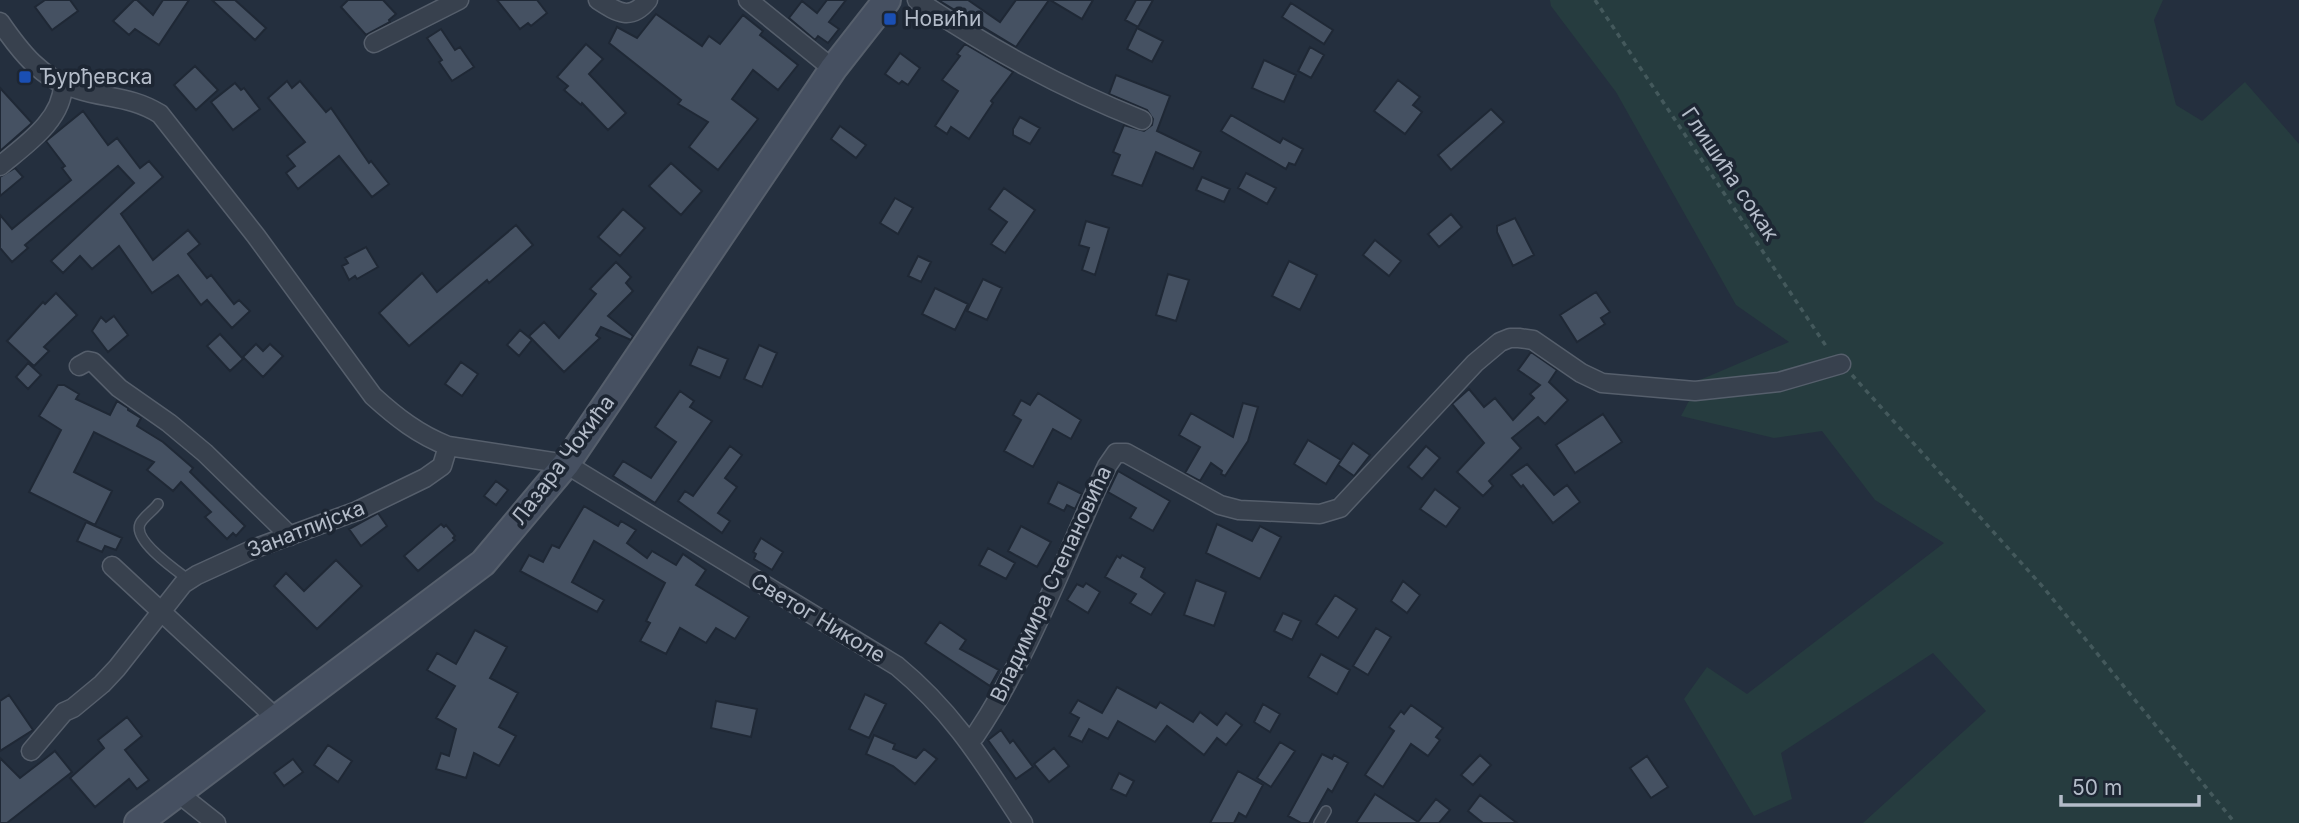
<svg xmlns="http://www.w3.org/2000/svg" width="2299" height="823" viewBox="0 0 2299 823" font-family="Inter,sans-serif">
	<rect width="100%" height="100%" fill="#242f3e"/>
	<path fill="#263c3f" d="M1550,0H2163L2154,20L2176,105L2202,121L2245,82L2299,144V823H1863L1986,711L1933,653L1781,753L1792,799L1754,816L1684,699L1707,667L1747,694L1944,543L1875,500L1822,431L1774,438L1681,416L1700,380L1789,342L1736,305L1616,92L1551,6Z"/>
	<path fill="#455162" stroke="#1f2835" stroke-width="2" d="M45,0H70L78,11L52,30L35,7Z
		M134,0H137L153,15L163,0H189L159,45L135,29L129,35L113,21Z
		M212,0H235L266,28L255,40Z
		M348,0H383L396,14L389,20L390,22L366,35L341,7Z
		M497,0H537L547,13L531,26L528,23L520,29Z
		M827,0H846L829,22L839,29L828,43L818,36L815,40L789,18L802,1L817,13Z
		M938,0H968L1000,22L1016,0H1049L1016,47Z
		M1050,0H1093L1082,19Z
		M1136,0H1153L1138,27L1125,20Z
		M1291,3L1333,30L1324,44L1282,17Z
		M656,14L702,46L709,36L720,44L743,15L763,31L760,35L798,65L778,90L753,70L732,99L758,119L718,170L689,147L708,122L678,104L681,100L609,43L617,27L637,38Z
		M1137,28L1163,41L1152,62L1127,49Z
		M441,29L455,50L460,47L474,67L452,81L439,62L442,60L427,38Z
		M586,44L603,59L589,74L626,113L608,130L582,103L581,105L564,90L568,86L557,77Z
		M965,44L1013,72L991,101L993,103L969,139L951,127L947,134L935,126L958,91L942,80L960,56L957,54Z
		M1310,47L1324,55L1311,78L1298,71Z
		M900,53L920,68L908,85L902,81L899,84L885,74Z
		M1264,60L1296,75L1284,102L1252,88Z
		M195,66L218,90L196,110L174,85Z
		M1116,75L1170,96L1157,131L1201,152L1193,169L1156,152L1142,186L1112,175L1120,155L1113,152L1124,125L1144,131L1152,125L1153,119L1147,110L1109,94Z
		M1398,80L1420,97L1413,105L1422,112L1405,134L1374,111Z
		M287,81L292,88L300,81L326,112L331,108L369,163L371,161L389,184L372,197L339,156L298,189L286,173L295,166L287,156L305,142L268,98Z
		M235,83L241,90L244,88L260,109L233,130L211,102Z
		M0,88L32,123L0,151Z
		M1491,109L1504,122L1451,170L1438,155Z
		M83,111L108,145L117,138L140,168L149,161L163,177L121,214L153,260L188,230L200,244L188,254L207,278L211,275L234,304L239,300L250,311L232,328L207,300L201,305L178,275L152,293L119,246L92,269L80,256L63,273L51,261L134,183L118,166L25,245L28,248L12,262L0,248V215L12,229L71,180L62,168L65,166L46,141Z
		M1231,115L1280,143L1283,138L1303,149L1295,165L1289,163L1286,169L1221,131Z
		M1020,117L1040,128L1030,144L1013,135V129Z
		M840,126L866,145L856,158L831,139Z
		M671,163L702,191L681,215L649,186Z
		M15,168L23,177L0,196V177Z
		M1246,173L1276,188L1267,204L1238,188Z
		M1202,177L1230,189L1224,202L1196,190Z
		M1004,188L1035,210L1005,253L991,244L1007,222L989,209Z
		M895,198L913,208L898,234L880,223Z
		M623,209L645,228L620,256L598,237Z
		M1451,214L1462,227L1439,247L1428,234Z
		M1515,218L1534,255L1513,266L1497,232V226Z
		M1086,221L1109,228L1095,275L1082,270L1089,248L1079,245Z
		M516,225L533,245L489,283L487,280L409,346L379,313L422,273L437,292Z
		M1375,240L1401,261L1389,276L1363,255Z
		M366,247L378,267L357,279L355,276L349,280L342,266L348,263L345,258Z
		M918,256L931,262L921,282L908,276Z
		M1289,261L1317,275L1300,310L1272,296Z
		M616,262L631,277L626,283L633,291L608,316L633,336L631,340L601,327L596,335L600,338L564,372L529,336L544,322L559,338L596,294L590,289Z
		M1168,274L1189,280L1176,321L1156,315Z
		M983,279L1002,288L987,320L967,311Z
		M935,288L968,304L955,330L922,314Z
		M1596,292L1610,312L1601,318L1605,324L1577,342L1560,315Z
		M56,293L77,315L44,347L49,351L34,366L7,341L43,302L45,304Z
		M114,316L128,335L108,352L92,331L101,317L106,322Z
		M520,330L532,340L519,356L507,345Z
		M220,334L243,359L230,371L207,346Z
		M256,344L263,351L270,344L283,356L263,377L243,357Z
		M759,345L777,353L762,387L744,379Z
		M698,347L728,359L720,378L690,365Z
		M1531,352L1557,370L1549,382L1568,400L1545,424L1538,417L1512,438L1521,448L1489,481L1493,486L1483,496L1457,472L1484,443L1452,404L1469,389L1484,407L1495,398L1513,420L1534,398L1530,394L1540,385L1518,370Z
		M461,362L478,374L462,396L445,384Z
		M28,363L41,375L28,389L16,377Z
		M58,385H64L79,394L76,399L110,415L117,401L128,408V410L141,418L137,426L163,442L193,468L190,472L245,526L236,536L233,533L227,539L205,517L211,512L181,482L173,491L147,470L154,462L94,432L74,472L112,491L95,525L29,492L61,430L39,416Z
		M680,391L694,401L690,407L712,421L655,503L613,476L623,461L651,478L676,442L655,427Z
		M1038,393L1081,420L1071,439L1053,429L1033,467L1004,451L1021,420L1013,415L1021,400L1030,405Z
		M1243,403L1258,407L1248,441L1225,476L1221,474L1222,471L1211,463L1200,481L1185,473L1200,447L1179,435L1191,413L1233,437Z
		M1603,414L1622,442L1575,473L1556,445Z
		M1308,440L1341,460L1326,484L1294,464Z
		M1353,443L1370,455L1354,476L1338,465Z
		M730,446L742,455L725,478L737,487L718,513L730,521L722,533L678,501L685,491L693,496Z
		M1426,446L1440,458L1422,479L1408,467Z
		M1527,464L1554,495L1567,485L1580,502L1553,523L1523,485L1521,487L1511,475Z
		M1118,471L1170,501L1153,531L1130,518L1136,508L1108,492Z
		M496,481L508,490L496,505L484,496Z
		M1058,482L1082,494L1075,509L1067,505L1064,511L1048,503Z
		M1435,489L1460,508L1446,527L1420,509Z
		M584,506L618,526L621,521L636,530L627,543L647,558L652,551L676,565L683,554L706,570L696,585L749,617L735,639L716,628L706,643L680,628L666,654L640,641L650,623L646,621L665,583L594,541L572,582L604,600L597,612L520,571L529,555L543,562L552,545L559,548Z
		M378,513L387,526L361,546L349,529Z
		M86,522L122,538L116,550L105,546L102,552L77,541Z
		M441,524L444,527L446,525L455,536L453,538L455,540L418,571L404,556Z
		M1217,524L1252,541L1260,526L1281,537L1260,579L1206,553Z
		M1021,526L1051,542L1037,567L1008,551Z
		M761,538L783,552L772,570L754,559L756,554L753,552Z
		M988,548L1015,563L1006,579L979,565Z
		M1122,555L1145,568L1141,577L1165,593L1151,615L1130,603L1136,594L1105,577L1117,556L1120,558Z
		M336,560L362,586L317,629L274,586L286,573L304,591Z
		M1196,580L1226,592L1214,626L1184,615Z
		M1403,581L1420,595L1407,613L1391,601Z
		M1086,583L1100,592L1088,613L1067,600L1077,584L1083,587Z
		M1335,595L1357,609L1338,638L1316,624Z
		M1283,613L1301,621L1292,640L1274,631Z
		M940,622L966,640L960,649L999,670L990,686L925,643Z
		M1376,628L1391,637L1368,675L1353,666Z
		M475,630L507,647L490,678L518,693L499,727L516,736L499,766L474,753L466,778L436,769L441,753L449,756L456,729L436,718L455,686L427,670L437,653L456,664Z
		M1321,654L1350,670L1337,694L1308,677Z
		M1117,687L1156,708L1160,702L1193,722L1200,712L1217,725L1226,713L1242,725L1226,745L1217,738L1204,755L1167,726L1155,742L1118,721L1108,739L1089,729L1082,742L1069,736L1079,718L1070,713L1078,700L1102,713Z
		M865,694L886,704L869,738L849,729Z
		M9,695L33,730L0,751V701Z
		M716,701L757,709L751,737L711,728Z
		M1263,704L1280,714L1270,732L1254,722Z
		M1411,705L1443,728L1436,737L1440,740L1428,756L1411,744L1383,787L1365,775L1394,731L1389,727L1401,711L1404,714Z
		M127,717L142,736L125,750L149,780L137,789L129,779L95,807L70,778L104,748L98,740Z
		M1001,730L1010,743L1013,740L1033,767L1016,779L988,740Z
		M874,735L895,744L893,749L916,758L924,749L937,759L915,784L893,766L866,754Z
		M1280,742L1295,751L1271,787L1257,778Z
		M328,745L352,761L338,782L314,765Z
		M1054,748L1069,766L1049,782L1034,764Z
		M55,751L72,772L7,823H0V758L20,778Z
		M1322,754L1332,759L1334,755L1348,763L1332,792L1328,789L1309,823H1301L1288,816Z
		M1480,755L1491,765L1473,785L1461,775Z
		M1647,756L1668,787L1651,798L1630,768Z
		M293,759L303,772L284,786L274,773Z
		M1238,771L1263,785L1246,817L1239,813L1234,823H1210Z
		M1119,773L1134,781L1126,796L1111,789Z
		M1375,794L1418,822L1436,799L1450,810L1439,823H1356Z
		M1480,795L1517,823H1483L1468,811Z"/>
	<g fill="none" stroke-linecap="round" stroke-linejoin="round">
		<g stroke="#565f6c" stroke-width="12">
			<path id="lane" d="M158,504C153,511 143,517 140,524C133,541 177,571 189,580
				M1319,823L1326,811"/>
		</g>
		<g stroke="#565f6c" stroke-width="21">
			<path id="street" d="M598,0C618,13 631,21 648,0
				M748,0L833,69
				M917,0C991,49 1059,87 1142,120
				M0,22C20,51 41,79 77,89C107,99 131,96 160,114L256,236L373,396C396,417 419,435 448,446L566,464L897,666C954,713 983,762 1023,823
				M374,43L459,0
				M0,166C25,145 63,120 63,84
				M79,366L88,361L93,362L119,388L169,423L205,453L290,536
				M112,566L277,719
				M969,740L975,736C1031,653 1065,556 1107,466L1116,453H1126L1220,505L1239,510L1320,514L1340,508L1475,363L1500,342L1510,338H1519L1533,340L1581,373L1602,383L1695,391L1779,382L1841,364
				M31,751L64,712L73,708L102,684L117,668L183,584L197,575L256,548L357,511L425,478L442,466L448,446
				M178,793L216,823"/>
		</g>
		<g stroke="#565f6c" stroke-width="30">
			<path id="secondary" d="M138,823L483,563L566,464L833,69L887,0"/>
		</g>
		<path stroke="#44595c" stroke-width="3.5" stroke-dasharray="5 5" stroke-linecap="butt" d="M1595,0L1828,349
			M1852,375L2043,587L2235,823"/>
		<use href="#lane" stroke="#38414e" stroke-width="9"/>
		<use href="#street" stroke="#38414e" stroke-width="18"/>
		<use href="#secondary" stroke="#465061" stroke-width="26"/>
	</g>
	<g fill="#1a4fb4" stroke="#1d2633" stroke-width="2.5">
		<rect x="883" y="12" width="14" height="14" rx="3.5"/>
		<rect x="18" y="70" width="14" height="14" rx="3.5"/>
	</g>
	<g text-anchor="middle" stroke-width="7" stroke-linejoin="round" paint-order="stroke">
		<g font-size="21" fill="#b4bcc9" stroke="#1d2633" text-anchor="start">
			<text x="904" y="26">Новићи</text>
			<text x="39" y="84">Ђурђевска</text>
		</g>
		<g font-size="21" fill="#b4bcc9" stroke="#1d2633">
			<text transform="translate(1730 174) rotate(56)" y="7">Глишића сокак</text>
			<text transform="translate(563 460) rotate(-53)" y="7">Лазара Чокића</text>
			<text transform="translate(306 529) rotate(-21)" y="7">Занатлијска</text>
			<text transform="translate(1051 584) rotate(-65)" y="7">Владимира Степановића</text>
			<text transform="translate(818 618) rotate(31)" y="7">Светог Николе</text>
		</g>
	</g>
	<path d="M2061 795v10h138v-10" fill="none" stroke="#b4bcc9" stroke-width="3.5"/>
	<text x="2072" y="795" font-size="21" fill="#b4bcc9" stroke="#1d2633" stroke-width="5" paint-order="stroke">50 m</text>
</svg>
